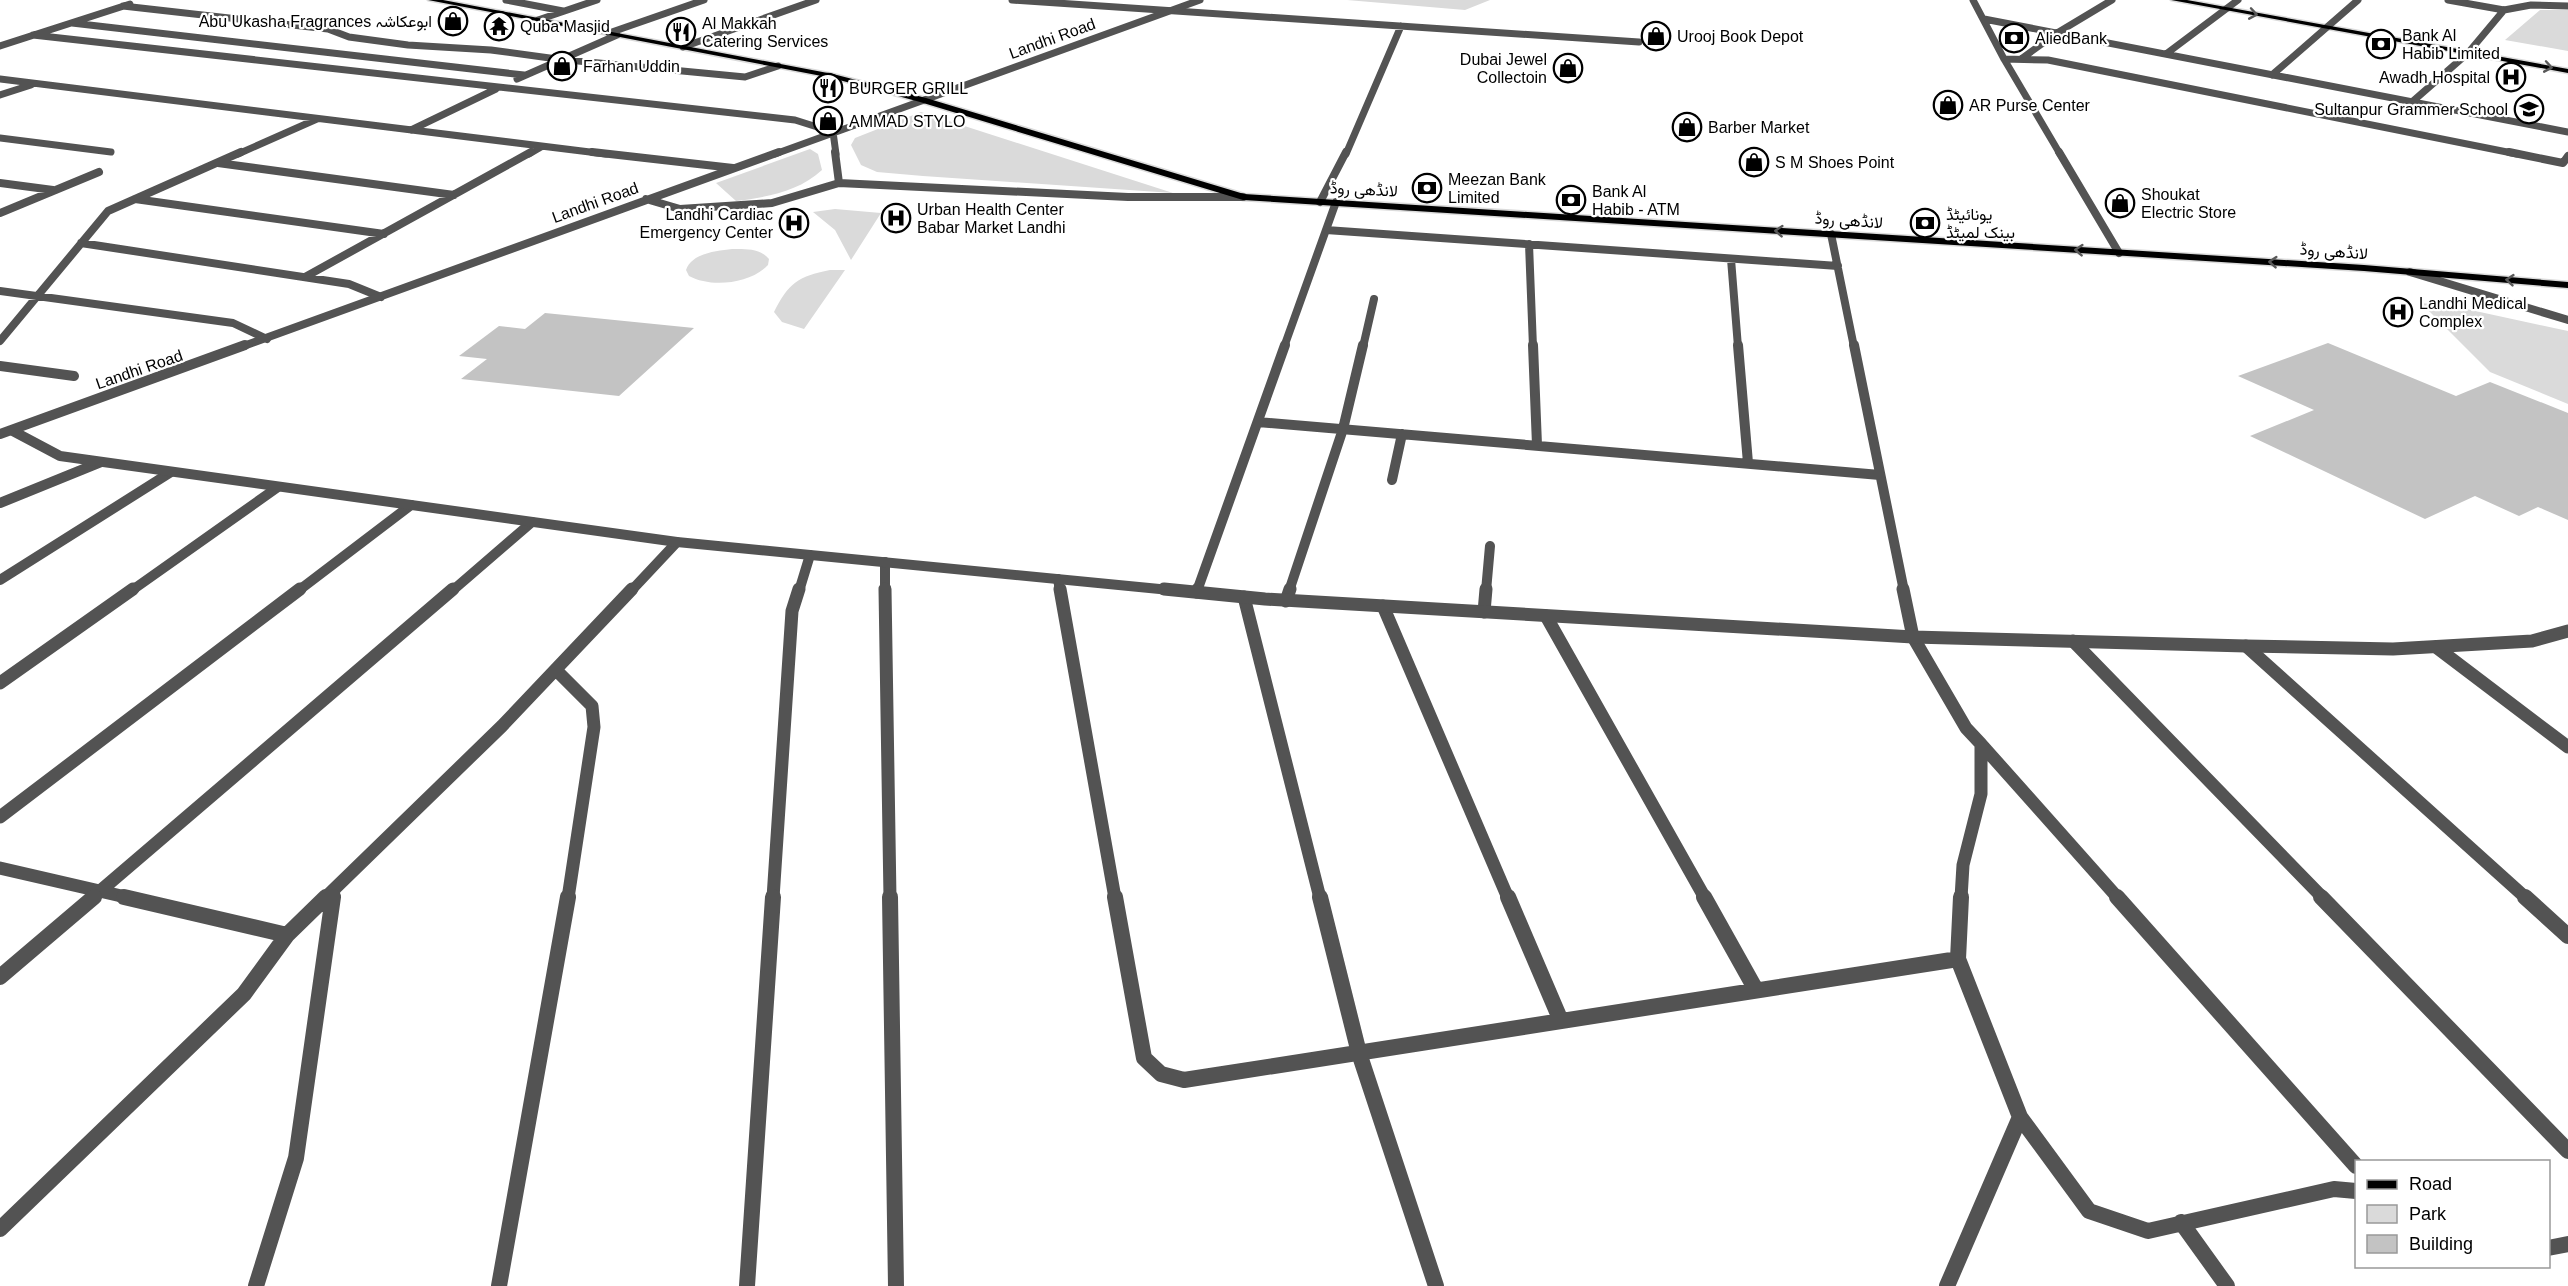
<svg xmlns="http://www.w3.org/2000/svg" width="2568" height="1286" viewBox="0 0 2568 1286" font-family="Helvetica,Vazirmatn,sans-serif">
	<rect width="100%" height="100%" fill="#fff"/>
	<path fill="#dadada" d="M1347,0H1490L1465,10Z
		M2540,10H2568V51L2505,40Z
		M921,112L1173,193L923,176L877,172L861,165L851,145L855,138Z
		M810,149L818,154L822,170C798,192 767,197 736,201L716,183Z
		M835,209L881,213L851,260L835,230L813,212Z
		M732,249C745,249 760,248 769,259L768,265C750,284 711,288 689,276L686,270C692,253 716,251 732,249Z
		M830,270H845L804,329L782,322L774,312C788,284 798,276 830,270Z
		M2421,303L2457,307L2568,331V404L2490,372Z"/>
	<path fill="#c3c3c3" d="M545,313L694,328L619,396L461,379L487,359L459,356L499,326L525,329Z
		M2328,343L2456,396L2490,382L2568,413V520L2538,507L2519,516L2475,496L2425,519L2250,436L2314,410L2238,376Z"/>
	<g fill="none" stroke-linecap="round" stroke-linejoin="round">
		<g stroke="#dbdbdb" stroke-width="3">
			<path id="primary" d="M428,0H443L833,74L926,98L1244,194L2364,265L2568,282V288L2364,271L1243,200L920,102L832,78Z
				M2171,0H2187L2568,69V73Z"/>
		</g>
		<path stroke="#535353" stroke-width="7" d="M506,0L563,11
			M1012,0L1639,42
			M1973,0L2004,59L2060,154
			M2448,0L2504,10L2531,5L2568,6
			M123,6L328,29L349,37L408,45L491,50L557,59L745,77L778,66
			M1984,19L2568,132
			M538,20L597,0
			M72,23L524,75
			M609,33L704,0
			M33,35L795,120L833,132
			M0,46L130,4
			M683,47L816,0
			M2166,54L2238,0
			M2004,59L2048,60L2517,154
			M2021,59L2057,33L2112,0
			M2272,75L2358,0
			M0,79L606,154
			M517,79L617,35
			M0,95L31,85
			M2412,102L2468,53L2504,10
			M411,130L496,89
			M0,138L111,152
			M238,154L317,119
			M529,154L541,147
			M1346,154L1401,26"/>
		<path stroke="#535353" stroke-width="8" d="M592,152L733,168
			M2059,152L2119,253
			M2509,152L2563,163L2568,156
			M218,163L454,195
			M0,183L53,190
			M135,199L384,234
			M1320,202L1346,152
			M0,213L99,172
			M1326,230L1838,266
			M1831,234L1854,347
			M81,243L349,284L381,297
			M1529,244L1533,347
			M1731,259L1738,347
			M305,277L531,152
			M0,291L233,323L267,339
			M0,341L108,211L241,152
			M1284,347L1336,202
			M1363,347L1374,299"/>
		<path stroke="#535353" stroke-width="10" d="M1533,345L1537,445
			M1738,345L1748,463
			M1854,345L1904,591
			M0,366L74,376
			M1258,422L1880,475
			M1392,480L1402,434
			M0,503L101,462
			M885,562V591
			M1058,579L1060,591
			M0,580L171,472
			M131,591L278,487
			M298,591L411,505
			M452,591L532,522
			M631,591L677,542
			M799,591L810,555
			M1197,591L1285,345
			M1289,591L1343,429L1363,345
			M1486,591L1490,546"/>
		<path stroke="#535353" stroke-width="13" d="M885,589L890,898
			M1060,589L1115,898
			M1903,589L1913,637L1966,728L1981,744V794L1963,865L1961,898
			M1197,592L1198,589
			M1244,597L1320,898
			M1286,601L1290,589
			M1383,606L1508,898
			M1484,612L1486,589
			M1546,616L1705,898
			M2073,641L2323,898
			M2246,646L2526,898
			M2436,647L2568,747
			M556,670L592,706L594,727L568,898
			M0,683L133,589
			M1981,744L2118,898
			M0,817L300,589
			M0,868L130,898
			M92,898L453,589
			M325,898L502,726L632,589
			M333,898L334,890
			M773,898L792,611L799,589"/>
		<path stroke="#535353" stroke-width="16" d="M124,897L287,935
			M890,897L896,1286
			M1115,897L1144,1058L1161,1074L1184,1080L1958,959
			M1320,897L1359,1053L1436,1286
			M1508,897L1561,1021
			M1704,897L1756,990
			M1961,897L1958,959L2020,1117L2089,1211L2148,1231L2334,1189L2356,1191
			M2117,897L2356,1166
			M2321,897L2568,1151
			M2525,897L2568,936
			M0,977L94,897
			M2181,1222L2227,1286
			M0,1229L244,994L287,935L326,897
			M2548,1248L2568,1244
			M256,1286L296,1158L333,897
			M499,1286L568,897
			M747,1286L773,897
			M1947,1286L2020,1117"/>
		<path stroke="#535353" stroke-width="7" d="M833,132L836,154
			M775,154L1200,0"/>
		<path stroke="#535353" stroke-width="8" d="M835,152L839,183
			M646,199L680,209L772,203L839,183L1128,197H1243
			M2410,272L2568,320
			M241,347L779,152"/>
		<path stroke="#535353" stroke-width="10" d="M11,430L60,456L677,542L1180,591
			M0,434L245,345"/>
		<path stroke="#535353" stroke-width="13" d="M1164,589L1265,599L1913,637L2246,646L2393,649L2532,641L2568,631"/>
		<use href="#primary" fill="#000" fill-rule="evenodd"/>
	</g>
	<defs><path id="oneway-chevron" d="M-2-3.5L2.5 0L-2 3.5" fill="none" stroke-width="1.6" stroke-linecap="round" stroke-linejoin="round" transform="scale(1.5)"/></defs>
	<g stroke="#595959">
		<use href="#oneway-chevron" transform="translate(2253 14) rotate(10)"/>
		<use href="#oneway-chevron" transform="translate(2548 67) rotate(10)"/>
		<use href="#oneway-chevron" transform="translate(1779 231) rotate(-176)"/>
		<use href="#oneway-chevron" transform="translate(2079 250) rotate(-176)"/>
		<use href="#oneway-chevron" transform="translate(2273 262) rotate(-176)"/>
		<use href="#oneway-chevron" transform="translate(2510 280) rotate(-175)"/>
	</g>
	<defs>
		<g id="shop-ring" transform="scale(1.5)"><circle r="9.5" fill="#fff" stroke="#000" stroke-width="1.5"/><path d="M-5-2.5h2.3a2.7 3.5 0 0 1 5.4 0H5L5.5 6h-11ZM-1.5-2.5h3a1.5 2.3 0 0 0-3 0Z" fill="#000"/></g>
		<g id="temple-ring" transform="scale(1.5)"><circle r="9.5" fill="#fff" stroke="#000" stroke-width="1.5"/><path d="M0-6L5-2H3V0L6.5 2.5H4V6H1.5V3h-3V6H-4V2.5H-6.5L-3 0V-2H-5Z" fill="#000"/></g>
		<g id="restaurant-ring" transform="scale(1.5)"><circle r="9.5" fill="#fff" stroke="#000" stroke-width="1.5"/><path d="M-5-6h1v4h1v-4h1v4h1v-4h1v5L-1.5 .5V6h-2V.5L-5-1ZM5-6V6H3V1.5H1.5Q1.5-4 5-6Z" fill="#000"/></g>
		<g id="bank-ring" transform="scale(1.5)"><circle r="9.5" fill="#fff" stroke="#000" stroke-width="1.5"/><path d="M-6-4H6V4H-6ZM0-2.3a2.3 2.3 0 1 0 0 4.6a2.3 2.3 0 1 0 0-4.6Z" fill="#000"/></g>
		<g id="hospital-ring" transform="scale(1.5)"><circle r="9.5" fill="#fff" stroke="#000" stroke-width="1.5"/><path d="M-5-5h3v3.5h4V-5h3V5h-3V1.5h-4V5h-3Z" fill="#000"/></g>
		<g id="school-ring" transform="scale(1.5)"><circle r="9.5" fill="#fff" stroke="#000" stroke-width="1.5"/><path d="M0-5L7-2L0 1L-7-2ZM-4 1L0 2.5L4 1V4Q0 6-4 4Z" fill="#000"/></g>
	</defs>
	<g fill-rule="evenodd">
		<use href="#shop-ring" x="453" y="21"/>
		<use href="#temple-ring" x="499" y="26"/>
		<use href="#restaurant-ring" x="681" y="32"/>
		<use href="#shop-ring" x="1656" y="36"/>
		<use href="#bank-ring" x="2014" y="38"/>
		<use href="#bank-ring" x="2381" y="44"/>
		<use href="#shop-ring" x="562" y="66"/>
		<use href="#shop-ring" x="1568" y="68"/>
		<use href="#hospital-ring" x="2511" y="77"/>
		<use href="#restaurant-ring" x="828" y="88"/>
		<use href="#shop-ring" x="1948" y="105"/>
		<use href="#school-ring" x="2529" y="109"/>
		<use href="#shop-ring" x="828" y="121"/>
		<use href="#shop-ring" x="1687" y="127"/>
		<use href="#shop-ring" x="1754" y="162"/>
		<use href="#bank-ring" x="1427" y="188"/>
		<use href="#bank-ring" x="1571" y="200"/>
		<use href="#shop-ring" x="2120" y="203"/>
		<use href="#hospital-ring" x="896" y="218"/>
		<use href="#hospital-ring" x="794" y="223"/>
		<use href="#bank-ring" x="1925" y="223"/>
		<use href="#hospital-ring" x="2398" y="312"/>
	</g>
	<g text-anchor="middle" stroke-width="4.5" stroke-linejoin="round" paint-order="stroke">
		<g font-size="16" fill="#000" stroke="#fff" text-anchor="start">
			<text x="432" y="27" text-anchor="end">Abu Ukasha Fragrances ابوعکاشہ</text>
			<text x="702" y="29">Al Makkah<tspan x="702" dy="18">Catering Services</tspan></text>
			<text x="520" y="32">Quba Masjid</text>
			<text x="2402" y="41">Bank Al<tspan x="2402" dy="18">Habib Limited</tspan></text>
			<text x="1677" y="42">Urooj Book Depot</text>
			<text x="2035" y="44">AliedBank</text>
			<text x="1547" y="65" text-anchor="end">Dubai Jewel<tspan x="1547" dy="18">Collectoin</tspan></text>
			<text x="583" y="72">Farhan Uddin</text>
			<text x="2490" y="83" text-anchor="end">Awadh Hospital</text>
			<text x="849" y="94">BURGER GRILL</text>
			<text x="1969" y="111">AR Purse Center</text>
			<text x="2508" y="115" text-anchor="end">Sultanpur Grammer School</text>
			<text x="849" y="127">AMMAD STYLO</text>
			<text x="1708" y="133">Barber Market</text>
			<text x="1775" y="168">S M Shoes Point</text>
			<text x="1448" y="185">Meezan Bank<tspan x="1448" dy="18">Limited</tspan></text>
			<text x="1592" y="197">Bank Al<tspan x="1592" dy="18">Habib - ATM</tspan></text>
			<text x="2141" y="200">Shoukat<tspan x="2141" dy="18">Electric Store</tspan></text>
			<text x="917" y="215">Urban Health Center<tspan x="917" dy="18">Babar Market Landhi</tspan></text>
			<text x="773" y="220" text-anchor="end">Landhi Cardiac<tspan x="773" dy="18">Emergency Center</tspan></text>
			<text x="1946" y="220">یونائیٹڈ<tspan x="1946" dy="18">بینک لمیٹڈ</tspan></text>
			<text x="2419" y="309">Landhi Medical<tspan x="2419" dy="18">Complex</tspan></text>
		</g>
		<g font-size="16" fill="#000" stroke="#fff">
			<text transform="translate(1052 38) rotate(-20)" y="6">Landhi Road</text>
			<text transform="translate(1364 189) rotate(3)" y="6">لانڈھی روڈ</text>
			<text transform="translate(595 202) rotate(-20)" y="6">Landhi Road</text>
			<text transform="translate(1849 220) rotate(4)" y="6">لانڈھی روڈ</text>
			<text transform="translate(2334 251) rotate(4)" y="6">لانڈھی روڈ</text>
			<text transform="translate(139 369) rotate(-19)" y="6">Landhi Road</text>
		</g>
	</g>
	<rect x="2355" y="1160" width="195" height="108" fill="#ffffff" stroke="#999999" stroke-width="1.5"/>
	<rect x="2367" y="1180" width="30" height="9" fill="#000000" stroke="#999999" stroke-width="1.5"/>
	<text x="2409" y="1190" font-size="18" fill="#000000">Road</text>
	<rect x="2367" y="1205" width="30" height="18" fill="#dadada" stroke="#999999" stroke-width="1.5"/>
	<text x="2409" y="1220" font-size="18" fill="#000000">Park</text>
	<rect x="2367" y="1235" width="30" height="18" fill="#c3c3c3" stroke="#999999" stroke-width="1.5"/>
	<text x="2409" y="1250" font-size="18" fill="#000000">Building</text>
</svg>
